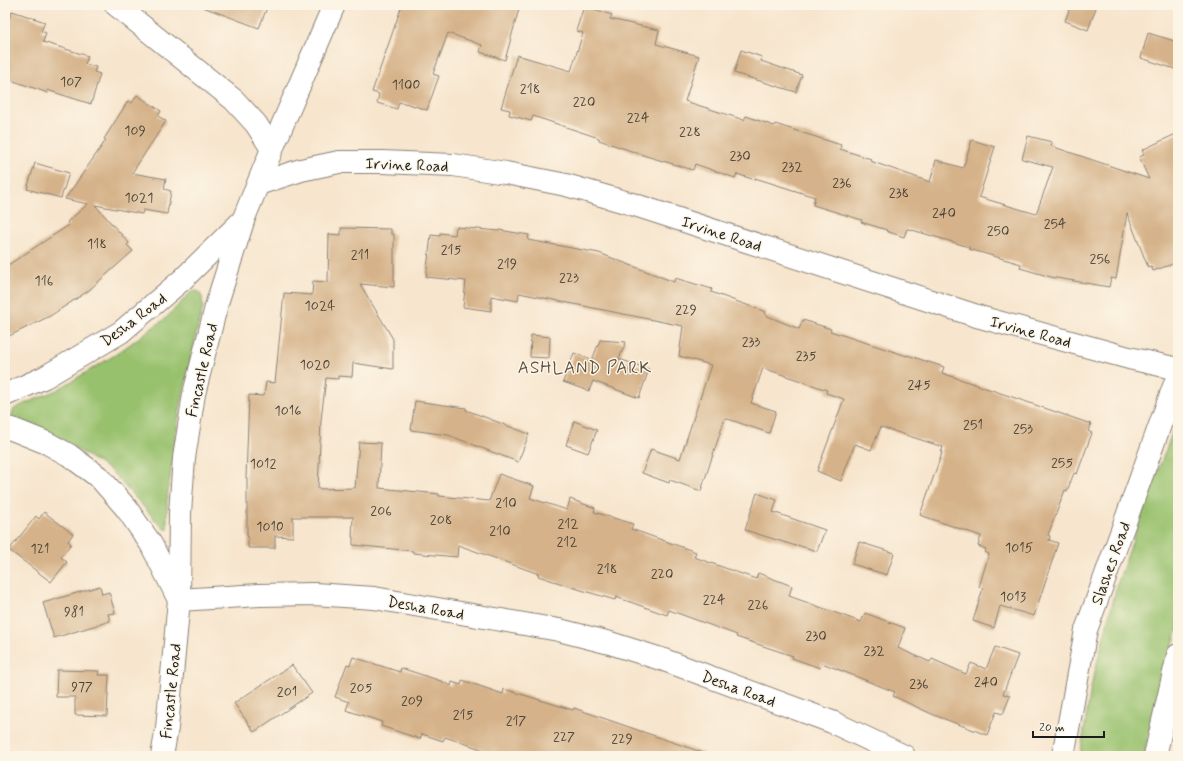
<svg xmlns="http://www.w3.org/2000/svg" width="1183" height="761" viewBox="0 0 1183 761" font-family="Mynerve,sans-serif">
	<rect width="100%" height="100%" fill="#fcf5e5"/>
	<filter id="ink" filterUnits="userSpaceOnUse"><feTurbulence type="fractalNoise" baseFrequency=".025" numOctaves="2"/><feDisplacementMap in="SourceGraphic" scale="8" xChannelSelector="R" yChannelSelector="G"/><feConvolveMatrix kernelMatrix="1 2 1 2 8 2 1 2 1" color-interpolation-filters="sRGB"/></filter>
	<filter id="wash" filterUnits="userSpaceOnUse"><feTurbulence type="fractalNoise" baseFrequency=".012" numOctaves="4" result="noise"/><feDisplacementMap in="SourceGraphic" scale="16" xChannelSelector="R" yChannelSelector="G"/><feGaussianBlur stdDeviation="0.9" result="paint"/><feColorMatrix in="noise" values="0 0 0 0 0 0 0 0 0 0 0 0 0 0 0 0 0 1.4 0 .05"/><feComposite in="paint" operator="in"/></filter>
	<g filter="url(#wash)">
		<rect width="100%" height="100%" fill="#f7e5cd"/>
		<path fill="#98c16d" stroke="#5a6e44" d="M193,290L199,292L202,297L203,307L197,330L179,415L167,499V530L159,524L111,471L58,437L17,421L11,417L14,409L24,404L57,390L115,355L166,318Z
			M1178,418V629L1163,674L1144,756H1080L1091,687L1117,585L1150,491Z"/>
		<g id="blocks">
			<path fill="#d5b289" d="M203,5H268L259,28L203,7Z
				M402,5H520L505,60L480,52L482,45L448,33L433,74L439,76L427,110L405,103V104L399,102L397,109L377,103L379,94L372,92Z
				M1071,5H1097L1088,30L1065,21Z
				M584,6L612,15L610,19L659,30L656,44L699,56L685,101L744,120L746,116L774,126L775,124L841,145L840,149L871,159L870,161L930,182L936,160L963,168L972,140L995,147L979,197L1036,214L1053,167L1022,159L1028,136L1052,142L1051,146L1149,179L1139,157L1144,155L1142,150L1178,133V262L1153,271L1151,266L1148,267L1127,213L1116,279L1111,278L1109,287L1051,277L1020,268L1021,264L969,249V247L909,229H907L904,237L886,231L887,230L861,222L862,220L813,205L815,197L755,178V180L737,174L735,178L695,164L693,170L646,156L599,140V138L533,116L531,121L509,115L510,110L501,108L517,55L571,71L583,33L576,31Z
				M12,11L45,22L41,31L46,33L43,42L88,56L85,64L96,67L94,72L100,74L91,104L47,90L48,93L5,78V30Z
				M1148,33L1178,42V70L1141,58Z
				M741,50L762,57L761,61L802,75L796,92L734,73Z
				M137,95L161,111L158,116L166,121L132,173L166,179L164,189L171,191L167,214L143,210L142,214L95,205L129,243L127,245L133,251L88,291L50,316L5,338V267L69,225L67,222L88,204L65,199L106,140L104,139L128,101L132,103Z
				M35,163L69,173L61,198L27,189Z
				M456,227L499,231V230L529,235L528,240L599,253L674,282L675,278L712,289L711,292L766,312L765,315L799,329L803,320L831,329L830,331L907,356V355L944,367L942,373L1091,424L1088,431L1092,433L1077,474L1074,473L1067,491L1065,490L1048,535L1050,536L1049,540L1058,543L1034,616L1000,606L994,628L973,621L983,588L979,587L989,554L985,552L986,549L978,546L981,536L920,515L942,453H941L943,447L881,427L871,450L855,444L841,481L817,471L844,399L826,393L827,390L763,368L751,403L776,411L769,433L725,418L701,491L670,480L669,483L642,473L651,449L680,459L711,365L679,356L683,326L519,293L518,301L491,296V311L463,307L466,281L426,277L431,235L440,236V233L455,235Z
				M341,228L391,229V234H394V287L360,284L393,339V369L353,363L352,377L338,376V379L326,378L321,420L318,489L355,488L359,442L381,443L379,488L439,494V496L489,501L499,474L534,486L530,498L567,510L570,499L595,508L594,512L633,524L631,529L696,552L694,557L756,579L758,573L792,586L789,596L861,622L865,613L905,628L898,648L930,662L932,659L966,674L971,663L986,669L995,647L1018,655L1003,694L1010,696L1003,714L996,712L987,735L934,715L893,696L895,692L822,663L820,668L792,658L793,656L736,637L737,635L669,610L667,615L616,597L615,600L581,590L538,576L539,574L458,545L457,557L413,553V551L353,545V537H352L353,517H293V537L275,536V548H248V536H247V478H246L249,395L264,396L266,382L275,383L284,293L312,295L313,281L328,282L329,234L341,235Z
				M531,335L550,337L549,358L530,357Z
				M600,340L626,342L619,359L649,369L639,398L593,381L589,391L563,382L574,353L592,360Z
				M415,401L466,408V410L529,434L518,462L448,435L411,430Z
				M574,421L597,430L588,453L566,445Z
				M757,493L777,500L773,512L825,530L817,551L797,545L796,546L745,530Z
				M44,512L73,534L68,541L71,544L61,557L67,562L51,582L9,550L36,516L39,519Z
				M859,542L894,553L887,575L852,564Z
				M100,586L102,594L109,592L115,613L108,614L110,621L54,638L43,603Z
				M353,657L400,672L401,668L441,681L451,686L452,682L461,685L462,680L503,694L504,689L573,710L574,708L704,753V756H482L484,750L445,737L443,741L422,734L420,739L381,726L382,722L346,710L349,702L335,697L347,664L350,665Z
				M292,665L312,693L254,732L234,703Z
				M57,670L99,671L98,675H109L107,716L75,715V697H56Z"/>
		</g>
	</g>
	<g filter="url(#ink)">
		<use href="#blocks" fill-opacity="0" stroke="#8a8074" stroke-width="1"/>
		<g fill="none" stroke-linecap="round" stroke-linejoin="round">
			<g stroke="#8a8074" stroke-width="24">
				<path id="street" d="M116,5L234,100L256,124L272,149
					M258,184L301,170L339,162H382L453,165L506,173L566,185L632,204L980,317L1129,358L1178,369
					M5,395L45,377L121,332L183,279L242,221
					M5,428L12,429L47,443L69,455L100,478L127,509L151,544L179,600L259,595L314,594L374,598L559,630L610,643L664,660L832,722L904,756
					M162,756L167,728L179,600L180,513L184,458L194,394L217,303L244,218L272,149L334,5
					M1063,756L1086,630L1178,375
					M1155,756L1178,655"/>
			</g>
			<use href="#street" stroke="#fff" stroke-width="22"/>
		</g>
	</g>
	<g text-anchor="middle" stroke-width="3" stroke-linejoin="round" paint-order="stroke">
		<g font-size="14" fill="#4a4237">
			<text x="71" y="86">107</text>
			<text x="406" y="89">1100</text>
			<text x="530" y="93">218</text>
			<text x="584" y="106">220</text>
			<text x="638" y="122">224</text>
			<text x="135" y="135">109</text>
			<text x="690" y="136">228</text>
			<text x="740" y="160">230</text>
			<text x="792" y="171">232</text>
			<text x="842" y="187">236</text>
			<text x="899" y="197">238</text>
			<text x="139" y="202">1021</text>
			<text x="944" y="217">240</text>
			<text x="1055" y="228">254</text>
			<text x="998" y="235">250</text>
			<text x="97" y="248">118</text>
			<text x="451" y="254">215</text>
			<text x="360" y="259">211</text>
			<text x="1100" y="263">256</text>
			<text x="507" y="268">219</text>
			<text x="569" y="282">223</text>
			<text x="44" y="285">116</text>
			<text x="320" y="310">1024</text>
			<text x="686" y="314">229</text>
			<text x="751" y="346">233</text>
			<text x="806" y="360">235</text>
			<text x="315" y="369">1020</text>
			<text x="919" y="389">245</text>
			<text x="288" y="415">1016</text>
			<text x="973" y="429">251</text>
			<text x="1023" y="433">253</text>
			<text x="1062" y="467">255</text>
			<text x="263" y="468">1012</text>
			<text x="506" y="507">210</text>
			<text x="381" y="515">206</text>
			<text x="441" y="524">208</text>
			<text x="568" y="528">212</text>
			<text x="270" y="531">1010</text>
			<text x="500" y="535">210</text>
			<text x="567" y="546">212</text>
			<text x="1019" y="552">1015</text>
			<text x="40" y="553">121</text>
			<text x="607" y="573">218</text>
			<text x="662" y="578">220</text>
			<text x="1013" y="601">1013</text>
			<text x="714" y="604">224</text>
			<text x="758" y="609">226</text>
			<text x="74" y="616">981</text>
			<text x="816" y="640">230</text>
			<text x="874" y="655">232</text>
			<text x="986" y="686">240</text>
			<text x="919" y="688">236</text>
			<text x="82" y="691">977</text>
			<text x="361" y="692">205</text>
			<text x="287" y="696">201</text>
			<text x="412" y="705">209</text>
			<text x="463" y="719">215</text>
			<text x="516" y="725">217</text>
			<text x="564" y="741">227</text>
			<text x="622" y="743">229</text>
		</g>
		<g font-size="16" fill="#1c1c1c" stroke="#fcf5e5">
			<text transform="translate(407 164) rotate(2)" y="6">Irvine Road</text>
			<text transform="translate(722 233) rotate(18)" y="6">Irvine Road</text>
			<text transform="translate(133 319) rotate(-37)" y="6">Desha Road</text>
			<text transform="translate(1031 331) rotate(15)" y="6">Irvine Road</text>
			<text transform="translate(201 370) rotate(-77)" y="6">Fincastle Road</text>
			<text transform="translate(1110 563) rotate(-70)" y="6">Slashes Road</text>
			<text transform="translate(426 607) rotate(10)" y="6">Desha Road</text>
			<text transform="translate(739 688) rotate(20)" y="6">Desha Road</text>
			<text transform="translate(170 691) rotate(-84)" y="6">Fincastle Road</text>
		</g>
		<g font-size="17" letter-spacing="1" fill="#5d5042" stroke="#fcf5e5">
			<text x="585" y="373">ASHLAND PARK</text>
		</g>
	</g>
	<rect width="1183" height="761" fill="none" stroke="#fcf5e5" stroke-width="20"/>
	<path d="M1033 731v6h71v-6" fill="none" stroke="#1c1c1c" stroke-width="2"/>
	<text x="1039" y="731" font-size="12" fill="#1c1c1c" stroke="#fcf5e5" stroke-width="3" paint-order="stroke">20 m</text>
</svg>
